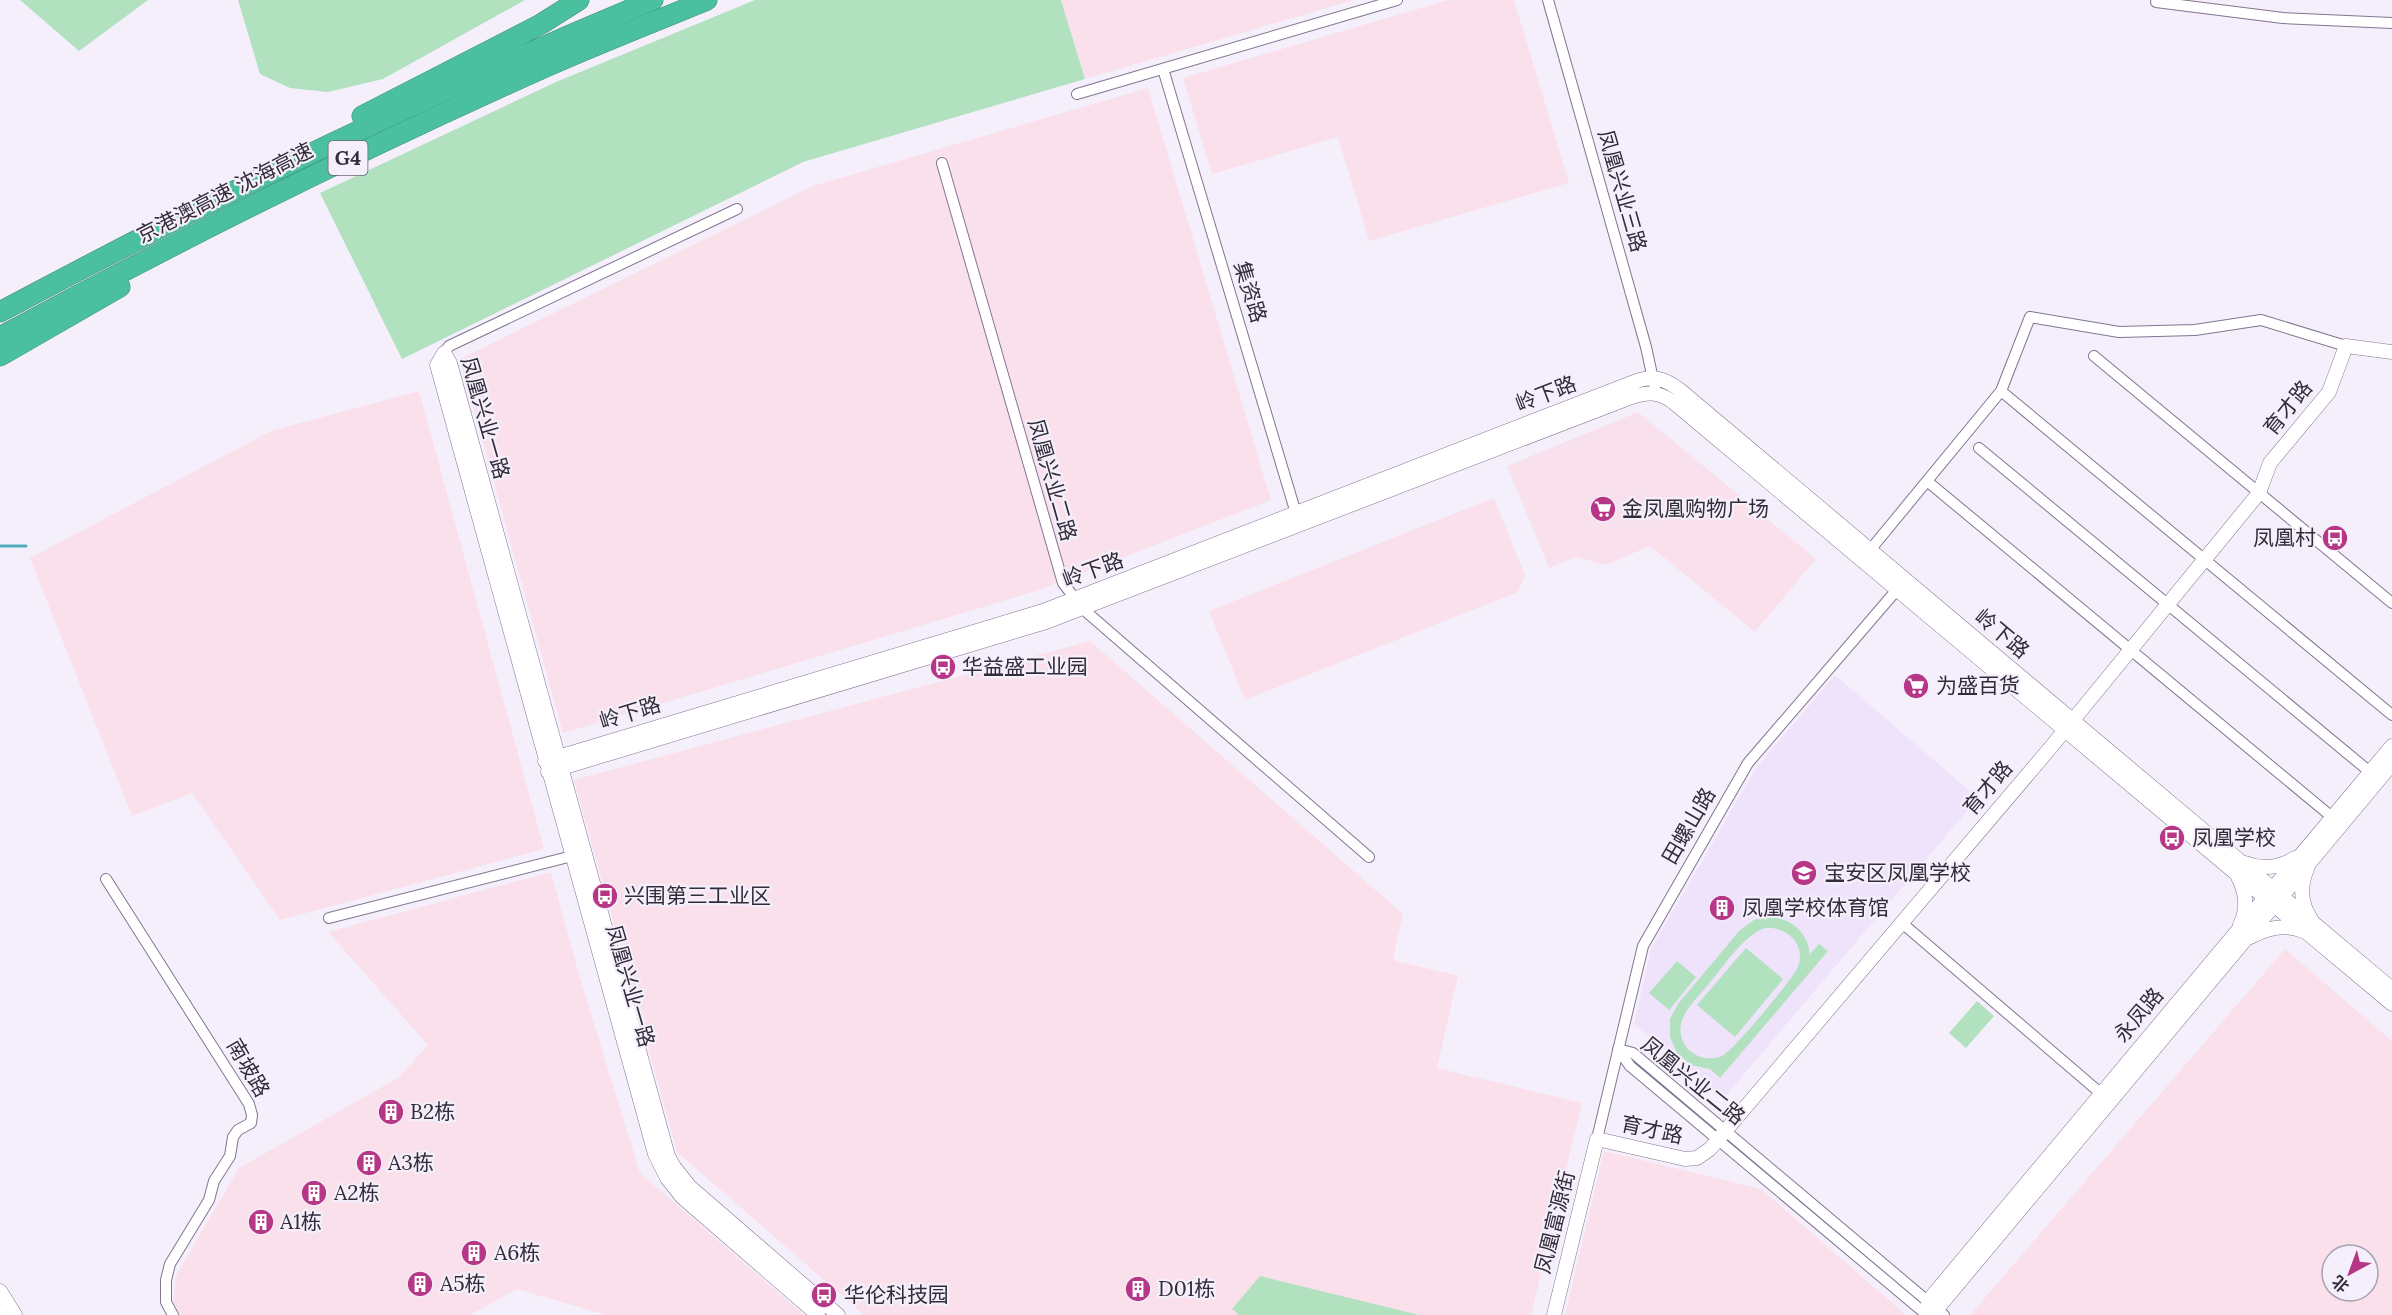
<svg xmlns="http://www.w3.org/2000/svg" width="2392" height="1315" viewBox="0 0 2392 1315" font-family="Lora,'Noto Sans SC',serif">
	<rect width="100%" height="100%" fill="#f5effc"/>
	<path fill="#f8e1ed" d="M1638,412L1711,472L1650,546L1606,565L1576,557L1549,568L1507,466Z"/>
	<path fill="#f9e0eb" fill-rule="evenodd" d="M1061,0H1354L1085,79Z
		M1448,0H1514L1569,183L1369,241L1338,137L1212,174L1183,78Z
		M1148,88L1271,500L1036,591L563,733L460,359L813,186Z
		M419,391L544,849L280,920L192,793L132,816L30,558L271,431Z
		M1711,472L1816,559L1755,632L1650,546Z
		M1494,498L1525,575L1518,592L1245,700L1209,611Z
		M1090,641L1403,914L1393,960L1458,976L1437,1068L1582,1103L1531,1315H864L677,1152L574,780Z
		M551,872L580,978L640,1173L804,1315H606L517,1289L470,1315H181L173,1301L177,1274L239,1168L398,1078L428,1045L328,932Z
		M2285,949L2392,1041V1315H1970ZM2332,1255H2368V1291H2332Z
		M1604,1151L1761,1189L1906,1315H1565Z"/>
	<path fill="#eee3fa" d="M1835,675L1978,798L1723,1099L1634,1024L1651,949L1756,768Z"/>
	<path fill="#b1e1bf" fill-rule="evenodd" d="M20,0H148L79,51Z
		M238,0H525L383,79L328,92L290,88L260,74Z
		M755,0H1061L1085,79L803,162L402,359L320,193L556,82Z
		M1763,917C1787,916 1807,929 1810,954L1819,944L1828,951L1720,1078L1710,1069L1691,1065L1677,1053L1670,1037V1019L1678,1004L1740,930L1754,920ZM1765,928C1787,926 1808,946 1797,969C1790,982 1733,1051 1722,1056C1707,1062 1689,1056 1683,1041C1673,1019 1695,1001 1707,986C1722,969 1743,935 1765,928Z
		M1746,948L1783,979L1735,1037L1697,1005Z
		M1677,961L1696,977L1669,1010L1649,993Z
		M1977,1001L1994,1016L1966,1048L1949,1033Z
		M1260,1276L1419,1315H1239L1232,1309Z"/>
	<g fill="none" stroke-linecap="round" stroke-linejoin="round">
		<path stroke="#53aabb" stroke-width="3" d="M0,546H26"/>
		<g stroke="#837491" stroke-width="12">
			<path id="minor" d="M1548,0L1646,347L1656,393
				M2156,2L2283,18L2392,23
				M1163,69L1298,520
				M1077,94L1397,0
				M942,163L1063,583L1083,609L1369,857
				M444,353L449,346L737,209
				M2094,356L2392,603
				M2001,391L2392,715
				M1979,448L2376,777
				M1927,481L2338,822
				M1866,555L2001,391L2030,317L2119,332L2195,330L2261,320L2346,346
				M106,879L249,1104L252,1115L251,1123L238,1130L233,1137L230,1156L214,1181L209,1200L170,1264L166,1280V1302L173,1315
				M329,918L580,854
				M1902,923L2105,1097
				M1618,1049L1633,1053L1944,1315
				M1618,1049L1630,1066L1927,1315
				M1597,1139L1643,946L1748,763L1901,585"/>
		</g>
		<g stroke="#837491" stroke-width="15">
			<path id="tertiary" d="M444,353L450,363L668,1156L674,1167L690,1187L838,1315
				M444,353L437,365L655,1154L667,1178L682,1197L818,1315
				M545,761L1043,611L1634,382C1653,375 1664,378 1680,390L2392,989
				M548,772L1046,622L1629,398C1646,392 1658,391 1673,402L2392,1004
				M2245,863C2263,870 2279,868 2295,858
				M2307,869C2300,886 2300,903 2311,919
				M2238,877C2246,892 2248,909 2240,925
				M2250,937C2267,928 2285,923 2303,931
				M0,1291L15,1315
				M0,1312L2,1315
				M1554,1315L1597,1139L1685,1159L1697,1158L1710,1149L2051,747L2259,493L2270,463L2329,392L2346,346L2392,352
				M1929,1315L1928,1301L2392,746
				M1932,1315L2392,764"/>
		</g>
		<g stroke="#428c7a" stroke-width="21">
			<path id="motorway" d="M362,116L541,24L579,0
				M0,312C213,198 430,92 653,0
				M0,337C179,240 362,149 548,66C600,43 654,22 707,0
				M0,356L120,287"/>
		</g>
		<use href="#minor" stroke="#fff" stroke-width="10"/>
		<use href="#tertiary" stroke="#fff" stroke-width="14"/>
		<use href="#motorway" stroke="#4ac09e" stroke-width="20"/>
	</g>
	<defs>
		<g id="supermarket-disc" transform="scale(1.35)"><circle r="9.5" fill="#b53786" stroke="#f5effc"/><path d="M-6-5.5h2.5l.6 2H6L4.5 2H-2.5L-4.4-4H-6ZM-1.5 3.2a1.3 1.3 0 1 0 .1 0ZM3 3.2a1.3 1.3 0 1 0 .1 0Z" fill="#fff"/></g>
		<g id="bus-disc" transform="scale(1.35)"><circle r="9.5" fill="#b53786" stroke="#f5effc"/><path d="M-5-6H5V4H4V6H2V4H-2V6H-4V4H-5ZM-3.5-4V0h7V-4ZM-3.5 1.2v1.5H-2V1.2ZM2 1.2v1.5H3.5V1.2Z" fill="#fff"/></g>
		<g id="school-disc" transform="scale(1.35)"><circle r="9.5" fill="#b53786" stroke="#f5effc"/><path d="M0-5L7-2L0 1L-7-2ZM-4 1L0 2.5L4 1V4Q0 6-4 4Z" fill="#fff"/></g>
		<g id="building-disc" transform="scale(1.35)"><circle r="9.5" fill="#b53786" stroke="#f5effc"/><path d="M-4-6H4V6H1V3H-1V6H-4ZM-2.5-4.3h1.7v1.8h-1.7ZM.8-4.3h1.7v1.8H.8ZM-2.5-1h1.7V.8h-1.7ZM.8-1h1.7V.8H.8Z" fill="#fff"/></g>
	</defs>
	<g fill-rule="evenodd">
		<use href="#supermarket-disc" x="1603" y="509"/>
		<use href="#bus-disc" x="2335" y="538"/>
		<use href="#bus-disc" x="943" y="667"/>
		<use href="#supermarket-disc" x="1916" y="686"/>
		<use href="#bus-disc" x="2172" y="838"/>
		<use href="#school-disc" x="1804" y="873"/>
		<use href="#bus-disc" x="605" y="896"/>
		<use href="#building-disc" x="1722" y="908"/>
		<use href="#building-disc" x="391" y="1112"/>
		<use href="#building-disc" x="369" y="1163"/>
		<use href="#building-disc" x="314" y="1193"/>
		<use href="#building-disc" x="261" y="1222"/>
		<use href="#building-disc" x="474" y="1253"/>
		<use href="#building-disc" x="420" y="1284"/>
		<use href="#building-disc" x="1138" y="1289"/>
		<use href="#bus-disc" x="824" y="1295"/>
	</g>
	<g text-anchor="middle" stroke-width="4.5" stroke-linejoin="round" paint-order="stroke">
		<rect fill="#f5effc" stroke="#6c6673" stroke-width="1.5" x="328.5" y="141" width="39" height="34" rx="4.5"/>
		<g font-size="20" font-weight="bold" fill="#322c38">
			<text x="348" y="165">G4</text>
		</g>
		<g font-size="21" fill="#322c38" stroke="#f5effc">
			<text transform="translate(1622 191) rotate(74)" y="7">凤凰兴业三路</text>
			<text transform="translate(225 193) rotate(-27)" y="7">京港澳高速 沈海高速</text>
			<text transform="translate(1250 292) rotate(73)" y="7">集资路</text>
			<text transform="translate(1546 394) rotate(-21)" y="7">岭下路</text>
			<text transform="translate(2288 408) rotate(-51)" y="7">育才路</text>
			<text transform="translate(485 418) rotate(74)" y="7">凤凰兴业一路</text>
			<text transform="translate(1052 480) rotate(74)" y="7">凤凰兴业二路</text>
			<text transform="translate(1093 570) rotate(-20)" y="7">岭下路</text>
			<text transform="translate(2002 634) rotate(40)" y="7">岭下路</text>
			<text transform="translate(630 713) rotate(-17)" y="7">岭下路</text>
			<text transform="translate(1988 788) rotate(-50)" y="7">育才路</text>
			<text transform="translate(1689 826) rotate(-60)" y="7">田螺山路</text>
			<text transform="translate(630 986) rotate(74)" y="7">凤凰兴业一路</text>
			<text transform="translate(2139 1015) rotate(-50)" y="7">永凤路</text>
			<text transform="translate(248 1068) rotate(60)" y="7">南坡路</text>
			<text transform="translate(1693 1081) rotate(39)" y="7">凤凰兴业二路</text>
			<text transform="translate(1652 1130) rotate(12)" y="7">育才路</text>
			<text transform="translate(1555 1222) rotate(-76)" y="7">凤凰富源街</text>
		</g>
		<g font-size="21" fill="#322c38" stroke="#f5effc" text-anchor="start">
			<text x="1622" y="516">金凤凰购物广场</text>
			<text x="2316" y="545" text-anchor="end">凤凰村</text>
			<text x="962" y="674">华益盛工业园</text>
			<text x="1936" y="693">为盛百货</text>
			<text x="2192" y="845">凤凰学校</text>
			<text x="1824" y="880">宝安区凤凰学校</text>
			<text x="624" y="903">兴围第三工业区</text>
			<text x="1742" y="915">凤凰学校体育馆</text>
			<text x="410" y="1119">B2栋</text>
			<text x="388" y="1170">A3栋</text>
			<text x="334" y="1200">A2栋</text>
			<text x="280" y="1229">A1栋</text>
			<text x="494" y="1260">A6栋</text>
			<text x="440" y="1291">A5栋</text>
			<text x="1158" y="1296">D01栋</text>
			<text x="844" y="1302">华伦科技园</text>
		</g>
	</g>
	<g transform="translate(2350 1273) rotate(221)"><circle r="28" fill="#f5effc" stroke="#a7a1ae" stroke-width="1.5"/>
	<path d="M0-4.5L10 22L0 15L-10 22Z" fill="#b53786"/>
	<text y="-9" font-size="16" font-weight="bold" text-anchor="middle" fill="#322c38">北</text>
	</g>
</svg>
